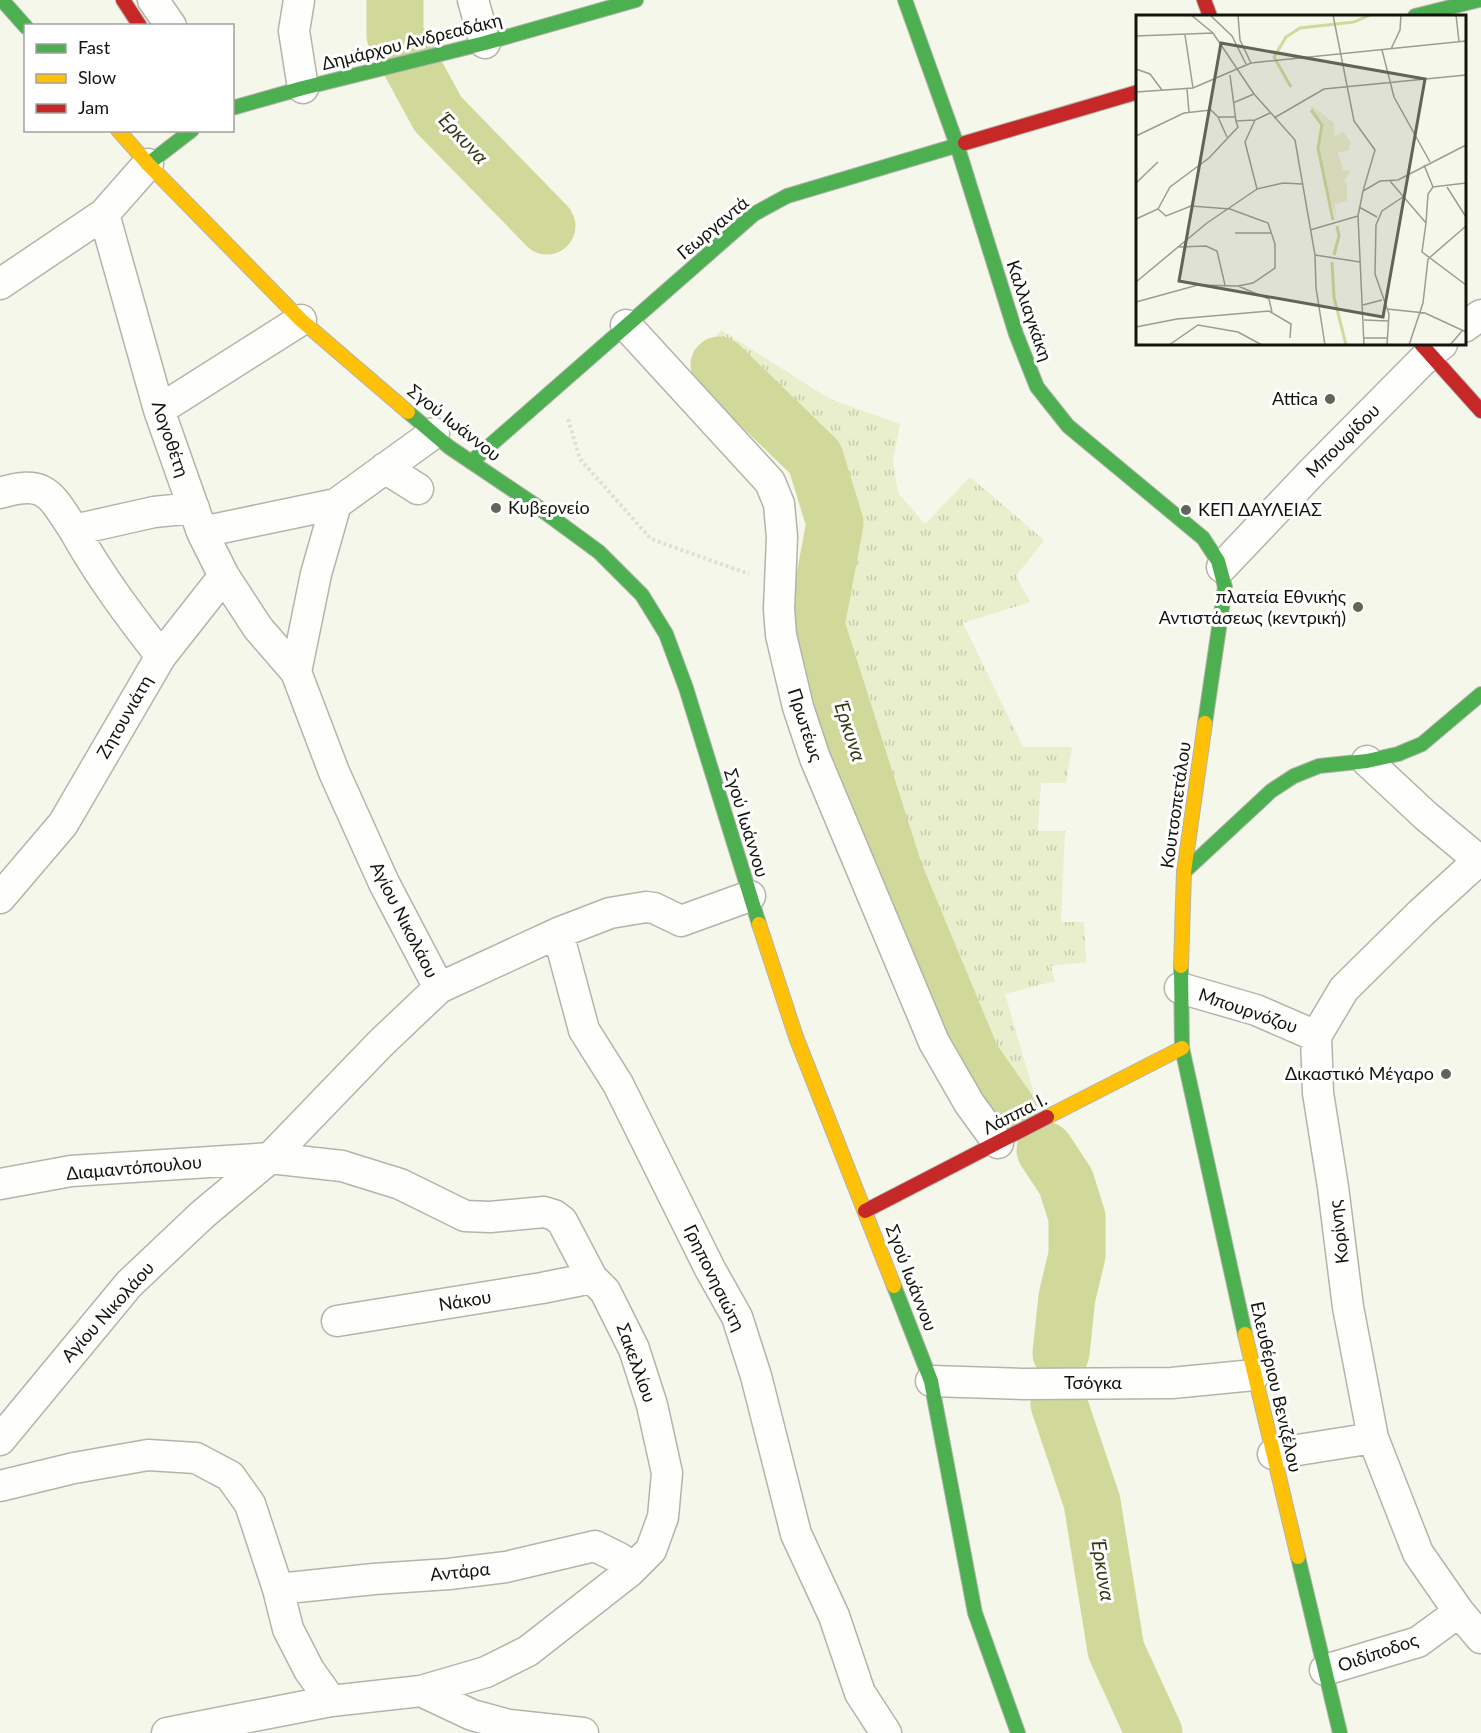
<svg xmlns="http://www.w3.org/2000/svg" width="1481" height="1733" viewBox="0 0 1481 1733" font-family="Lato,sans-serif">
	<defs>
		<pattern id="park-tufts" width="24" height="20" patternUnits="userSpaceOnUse" patternTransform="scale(1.5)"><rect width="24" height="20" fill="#e9eecc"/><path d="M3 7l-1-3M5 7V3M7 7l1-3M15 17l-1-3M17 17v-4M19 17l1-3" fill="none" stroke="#c7cbae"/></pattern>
	</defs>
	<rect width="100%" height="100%" fill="#f6f7eb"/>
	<path fill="url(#park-tufts)" d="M721,330L830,399L900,424L893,461L898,493L925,524L970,477L1044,540L1016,576L1030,602L963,623L1023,747H1072L1066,783H1041L1038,831H1065L1061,922H1084L1086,962L1051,966L1055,981L1005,994L1035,1097L1020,1102L995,1067L930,936L905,875L825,624L841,519L822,456L706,347Z"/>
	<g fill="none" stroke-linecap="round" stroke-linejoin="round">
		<path stroke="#d0d99a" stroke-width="57" d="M395,0V35L438,114L547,226
			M719,365L815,458L835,523L816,625L895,874L972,1059L1010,1113
			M1045,1150L1066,1182L1077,1217V1255L1067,1297L1061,1353
			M1059,1404L1092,1502L1116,1650L1154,1733"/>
		<g stroke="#b3b4ab" stroke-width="33">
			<path id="street" d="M153,0L171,26
				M299,0L294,31L303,88
				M473,0L485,43
				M104,214L159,410L202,532L336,504
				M0,284L104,214L148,164
				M626,325L770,482L779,504L782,537L779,609L781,635L798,707L815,758L934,1042L969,1103L998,1143
				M1464,327L1481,315
				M159,410L301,320
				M385,468L418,489
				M0,493C46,479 50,494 74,530L154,512L194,508
				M74,530C99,575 129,615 161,656
				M1222,567L1313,471L1429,354L1442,344
				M224,576L258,628L296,672
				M1367,761L1426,816L1481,862
				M1479,860L1421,913L1344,989L1316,1036L1318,1093L1333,1187L1348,1307L1373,1438L1418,1553L1459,1612L1481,1638
				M0,898L63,824L161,656L224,576L202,532
				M558,933L584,1030L618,1084L710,1269L737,1317L756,1376L796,1534L834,1616L860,1693L886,1733
				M439,988L558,933L610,913L646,907L654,908L681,921L750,896
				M1180,988L1256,1010L1316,1036
				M0,1184L71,1171L270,1158L342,1166L400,1184L465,1216L490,1217L544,1212L554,1215L562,1221L592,1278L605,1291L634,1349L652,1405L667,1473L663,1517L651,1550L629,1572L528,1651L486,1672L421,1691
				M337,1321L542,1288L592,1278
				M931,1381L1023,1384L1172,1383L1254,1375
				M0,1440L129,1284L202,1215L270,1158L381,1043L439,988L384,883L334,772L296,672L316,574L336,504L434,433
				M1273,1454L1373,1438
				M0,1486L74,1468L148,1455L196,1458L230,1476L250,1504L278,1589L288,1629L309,1670L331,1701
				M278,1589L374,1579L449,1574L506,1567L595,1546L621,1559L629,1572
				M1325,1670L1418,1642L1459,1612
				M167,1733L331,1701L421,1691L472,1715L509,1725L583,1733"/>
		</g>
		<g stroke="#b3b4ab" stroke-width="16">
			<path id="fast" d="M2,0L26,27
				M905,0L957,145L1016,334L1037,387L1068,426L1203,538L1218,561L1225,587L1205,723
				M1415,16L1479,0
				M232,108L303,88L485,43L636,0
				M148,164L192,130
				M408,412L449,447L535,505L599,552L642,595L666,634L686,688L759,924
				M471,462L754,214L787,196L965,143
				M1184,872L1271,791L1294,776L1319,766L1367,761L1398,754L1422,744L1481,694
				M1181,966L1182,1048L1245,1334
				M894,1286L931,1381L975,1613L1018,1733
				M1298,1557L1340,1733"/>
		</g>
		<g stroke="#b3b4ab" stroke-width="16">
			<path id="slow" d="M118,130L148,164L301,320L408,412
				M759,924L796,1037L894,1286
				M1181,966L1184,872L1205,723
				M1047,1117L1182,1048
				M1245,1334L1298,1557"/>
		</g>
		<g stroke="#b3b4ab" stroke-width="16">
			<path id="jam" d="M123,0L140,26
				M1204,0L1210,16
				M965,143L1138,92
				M1421,344L1481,411
				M865,1211L1047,1117"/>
		</g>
		<path stroke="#dedfdb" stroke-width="4" stroke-dasharray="3 3" stroke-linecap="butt" d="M568,419L580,459L651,539L749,574"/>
		<use href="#street" stroke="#fefefc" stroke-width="30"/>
		<use href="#fast" stroke="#4caf50" stroke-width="14"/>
		<use href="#slow" stroke="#ffc107" stroke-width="14"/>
		<use href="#jam" stroke="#c62828" stroke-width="14"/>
	</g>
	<g fill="#62635a" stroke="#fff" stroke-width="2">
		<circle cx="1330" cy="399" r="6"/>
		<circle cx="496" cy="508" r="6"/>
		<circle cx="1186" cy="510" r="6"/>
		<circle cx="1358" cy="607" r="6"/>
		<circle cx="1446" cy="1074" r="6"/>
	</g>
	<g text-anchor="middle" stroke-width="6" stroke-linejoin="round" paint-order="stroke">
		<g font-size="18" fill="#13140c" stroke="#fff">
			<text transform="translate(412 42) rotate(-14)" y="6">Δημάρχου Ανδρεαδάκη</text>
			<text transform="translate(713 228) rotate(-40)" y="6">Γεωργαντά</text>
			<text transform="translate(1029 311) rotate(71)" y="6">Καλλιαγκάκη</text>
			<text transform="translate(454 423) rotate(38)" y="6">Σγού Ιωάννου</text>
			<text transform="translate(170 439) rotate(71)" y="6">Λογοθέτη</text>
			<text transform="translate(1343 441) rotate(-45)" y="6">Μπουφίδου</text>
			<text transform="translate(125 717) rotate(-60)" y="6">Ζητουνιάτη</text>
			<text transform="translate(805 725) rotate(72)" y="6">Πρωτέως</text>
			<text transform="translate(1176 805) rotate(-82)" y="6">Κουτσοπετάλου</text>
			<text transform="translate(746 823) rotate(73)" y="6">Σγού Ιωάννου</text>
			<text transform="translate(404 920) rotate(63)" y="6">Αγίου Νικολάου</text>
			<text transform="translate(1248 1011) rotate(19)" y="6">Μπουρνόζου</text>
			<text transform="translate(1015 1114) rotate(-27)" y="6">Λάππα Ι.</text>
			<text transform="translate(134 1168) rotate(-5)" y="6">Διαμαντόπουλου</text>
			<text transform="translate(1339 1232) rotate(-97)" y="6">Κορίνης</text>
			<text transform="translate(714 1278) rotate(64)" y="6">Γρηπονησιώτη</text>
			<text transform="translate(911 1278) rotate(69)" y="6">Σγού Ιωάννου</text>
			<text transform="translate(465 1301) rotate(-9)" y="6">Νάκου</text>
			<text transform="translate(108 1312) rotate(-48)" y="6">Αγίου Νικολάου</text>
			<text transform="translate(636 1363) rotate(70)" y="6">Σακελλίου</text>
			<text x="1093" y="1389">Τσόγκα</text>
			<text transform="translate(1276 1387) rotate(77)" y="6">Ελευθέριου Βενιζέλου</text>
			<text transform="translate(460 1572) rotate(-6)" y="6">Αντάρα</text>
			<text transform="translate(1378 1653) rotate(-19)" y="6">Οιδίποδος</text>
		</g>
		<g font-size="18" fill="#13140c" stroke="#fff" text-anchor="end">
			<text x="1318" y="405">Attica</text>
			<text x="508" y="514" text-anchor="start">Κυβερνείο</text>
			<text x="1198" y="516" text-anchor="start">ΚΕΠ ΔΑΥΛΕΙΑΣ</text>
			<text x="1346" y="603">πλατεία Εθνικής<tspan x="1346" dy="21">Αντιστάσεως (κεντρική)</tspan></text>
			<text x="1434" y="1080">Δικαστικό Μέγαρο</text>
		</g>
		<g font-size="20" font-style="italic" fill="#353a16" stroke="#fff">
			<text transform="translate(463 138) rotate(47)" y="7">Έρκυνα</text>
			<text transform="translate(850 731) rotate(72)" y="7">Έρκυνα</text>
			<text transform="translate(1103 1570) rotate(81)" y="7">Έρκυνα</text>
		</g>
	</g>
	<g transform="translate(1136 15)">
		<rect width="330" height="330" fill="#f6f7eb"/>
		<path d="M176,91L198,108L199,122L207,117L215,127L212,136L202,137L207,155L214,156L208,167L211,168V186L199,189L201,204L188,170L183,134L187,110L174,92Z" fill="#e9eecc"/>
		<path fill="none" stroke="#d0d99a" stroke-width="3" d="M155,72L138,42L150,22L164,13L218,7L234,0M175,95L186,110L182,133L197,205M198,240L203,221L201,211M196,247L198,282L210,330"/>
		<path fill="none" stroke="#9b9c92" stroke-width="1.5" d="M55,0L77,18L118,79L159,125L179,240L180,273L189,330M74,0L96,21L110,49M102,0L104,25L115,48M197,0L218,106L239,135L227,176M320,0L323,27M49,20L57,73M0,21L77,18M255,34L264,15L265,0M246,35L258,82L294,147M0,54L14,59L26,75M101,54L115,48L330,26M94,60L100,106L119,105M51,74L53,98M0,77L57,73L101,54M97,88L118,79M82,102L91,122M138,103L188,74L330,60M0,121L48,98L75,95L82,102H99M288,150L297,172L330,168M254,166L290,208L286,237L330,270M0,168L22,147M311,172L330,202M121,174L147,168L166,169M223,192L241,202M22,194L30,201L55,191L94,194L132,208L139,229V253L117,268L102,271M0,204L22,194L34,172L73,143L102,112L100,106M290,208L292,179L297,172M174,215L222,201M99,218H135M43,232L70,231L81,236L89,270M179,240L224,247M0,267L71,208L121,174L109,127L119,105L134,98M0,287L62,270L102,271L133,284L136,297M227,290L246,285M251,294L289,298L330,317M228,305L253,306M0,312L41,304L133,296L155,309L154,323M228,323H251M33,330L62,310L102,317L126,330M228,330L222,201L227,176L244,166L262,165L330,130M251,330L253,299L239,259L240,210L246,196L267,182M273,330L287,288L292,244L330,211M314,330L326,316"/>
		<path fill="#62635a" fill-opacity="0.15" stroke="#62635a" stroke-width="3" d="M85,28L289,64L247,302L43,266Z"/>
		<rect width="330" height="330" fill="none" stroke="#13140c" stroke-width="3"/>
	</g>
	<rect x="24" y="24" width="210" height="108" fill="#ffffff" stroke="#a1a19e" stroke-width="1.5"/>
	<rect x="36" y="44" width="30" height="9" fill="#4caf50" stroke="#a1a19e" stroke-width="1.5"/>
	<text x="78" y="54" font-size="18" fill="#13140c">Fast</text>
	<rect x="36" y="74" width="30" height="9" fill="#ffc107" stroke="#a1a19e" stroke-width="1.5"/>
	<text x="78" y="84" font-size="18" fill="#13140c">Slow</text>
	<rect x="36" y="104" width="30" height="9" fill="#c62828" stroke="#a1a19e" stroke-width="1.5"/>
	<text x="78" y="114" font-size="18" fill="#13140c">Jam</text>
</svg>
